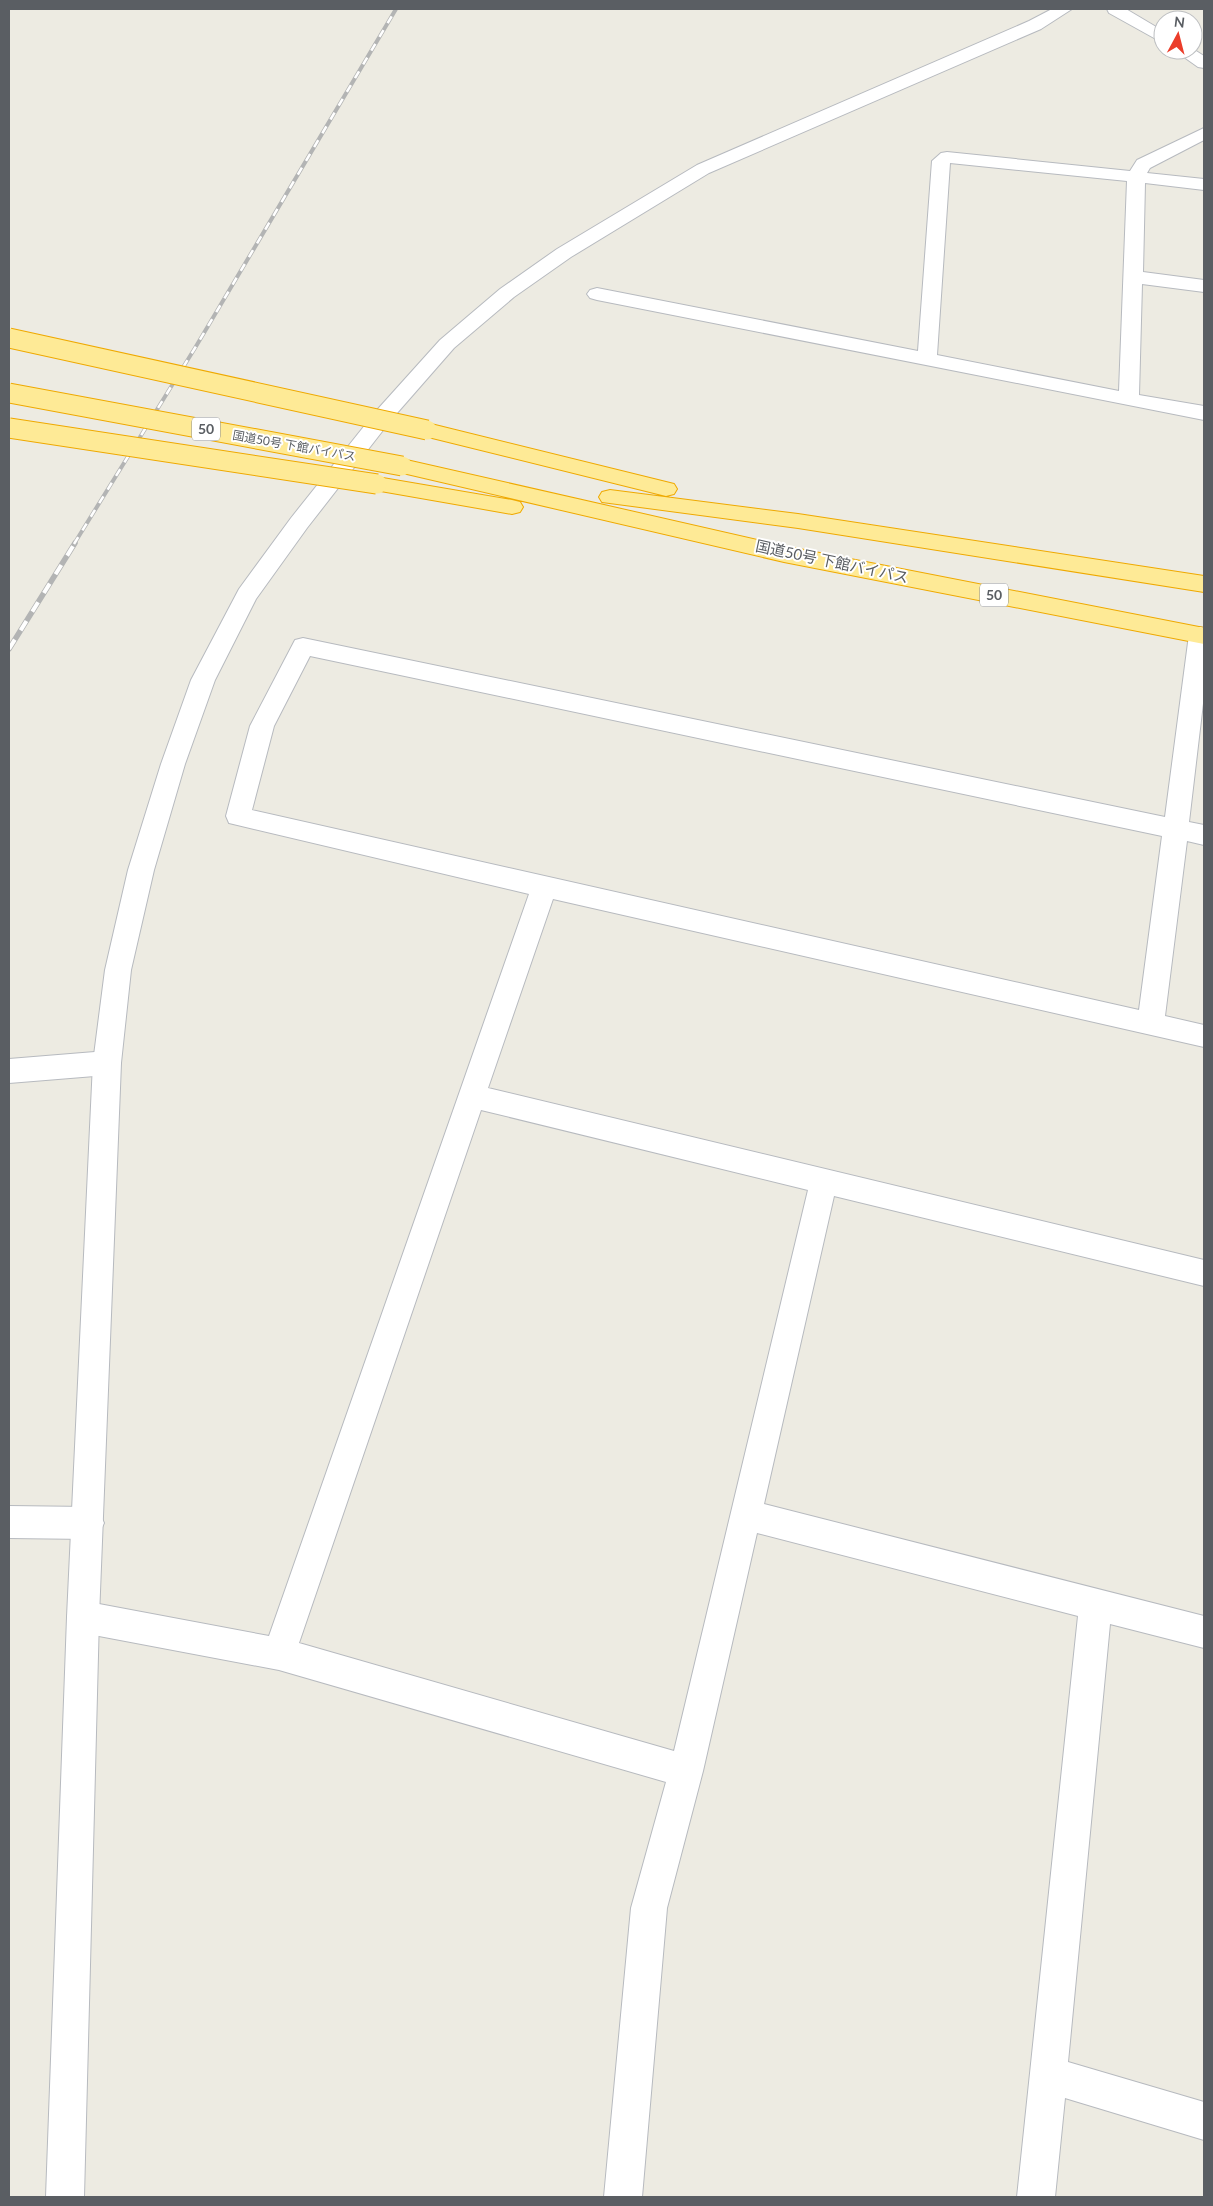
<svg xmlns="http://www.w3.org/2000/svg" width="1213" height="2206" viewBox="0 0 1213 2206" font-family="Lato,'Noto Sans JP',sans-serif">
	<rect width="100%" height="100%" fill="#edebe2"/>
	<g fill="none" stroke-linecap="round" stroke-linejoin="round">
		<g stroke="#b7babf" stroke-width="2">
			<path id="minor" d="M1107,9H1126L1163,31V43L1109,13Z
				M1193,49L1204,56V68L1198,67L1174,50Z
				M1204,128V140L1150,168L1147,173L1204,179V190L1145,183L1143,272L1204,280V292L1142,284L1139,395L1204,406V420L597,300L590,298L587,294L590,290L597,288L918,351L932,161L941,153L947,152L1130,171L1137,160ZM950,163L1127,181L1119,391L937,355Z
				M1200,627L1204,628V695L1189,822L1204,825V845L1187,841L1165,1016L1204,1025V1047L553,899L488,1088L1204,1260V1286L834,1196L764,1504L1204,1616V1648L1110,1624L1068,2062L1204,2102V2140L1065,2098L1055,2197H1017L1078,1616L757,1533L703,1771L667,1908L642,2197H604L631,1908L666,1782L279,1670L83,1633L71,1629L67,1617L71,1605L83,1601L269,1636L529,894L229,823L226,816L250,726L295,640L303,638L1165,817L1189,635L1192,629ZM310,656L1162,836L1139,1010L252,810L274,726ZM481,1110L808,1190L674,1751L299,1643Z
				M107,1051L117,1055L121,1063L117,1071L107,1075L9,1083V1059Z
				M9,1506L88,1507L99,1512L104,1523L99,1534L88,1539L9,1538Z"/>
		</g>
		<g stroke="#b7babf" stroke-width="2">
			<path id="tertiary" d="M1052,9H1072L1041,29L709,173L571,257L514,297L454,348L391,420L307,528L256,599L215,680L185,764L154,870L131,970L121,1063L99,1617L84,2197H46L67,1617L93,1063L105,970L128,870L161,764L191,680L239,589L291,518L377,410L440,340L500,289L557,249L697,165L1029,21Z"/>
		</g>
		<g stroke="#efa900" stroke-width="2">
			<path id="trunk" d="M427,423L666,482L674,484L677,489L674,494L666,496L420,435L417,430L420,425Z
				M402,459L784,546L1204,628V644L784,562L394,471L391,466L394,461Z
				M377,477L512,500L520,502L523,507L520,512L512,514L369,489L366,484L369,479Z
				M610,490L798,514L1204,576V592L798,528L602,502L599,497L602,492Z"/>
		</g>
		<use href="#minor" fill="#fff" fill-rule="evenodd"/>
		<use href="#tertiary" fill="#fff" fill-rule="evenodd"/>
		<use href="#trunk" fill="#feea96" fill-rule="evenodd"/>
		<g stroke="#b3b4b4" stroke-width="4">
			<path id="rail-far1" d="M74,544L195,348L396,9"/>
		</g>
		<g stroke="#b3b4b4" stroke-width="5.5">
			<path id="rail" d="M9,649L75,543"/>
		</g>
		<use href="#rail-far1" stroke="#fff" stroke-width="2.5" stroke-dasharray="8" stroke-linecap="butt"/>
		<use href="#rail" stroke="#fff" stroke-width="4" stroke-dasharray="11" stroke-linecap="butt"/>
		<g stroke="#efa900" stroke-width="21" stroke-linecap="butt">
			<path id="trunk-bridge" d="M9,338L427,430
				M9,393L402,466
				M9,428L377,484"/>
		</g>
		<use href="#trunk-bridge" stroke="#feea96" stroke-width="19"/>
	</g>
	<g text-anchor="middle" stroke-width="4" stroke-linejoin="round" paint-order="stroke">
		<g font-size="12" fill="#5a5e63" stroke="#fff">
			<text transform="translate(294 446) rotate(10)" y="4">国道50号 下館バイパス</text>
		</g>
		<g fill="#fff" stroke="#8c8e92" stroke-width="1">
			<rect x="192" y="417.5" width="28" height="23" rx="4"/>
			<rect x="980" y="583.5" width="28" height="23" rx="4"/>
		</g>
		<g font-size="14" font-weight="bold" fill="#5a5e63">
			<text x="206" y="434">50</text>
			<text x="994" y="600">50</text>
		</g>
		<g font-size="15" fill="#5a5e63" stroke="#fff">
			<text transform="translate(832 562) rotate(12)" y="5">国道50号 下館バイパス</text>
		</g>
	</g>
	<rect width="1213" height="2206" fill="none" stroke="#5a5e63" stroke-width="20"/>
	<g transform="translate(1178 35) rotate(7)"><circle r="24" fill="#ffffff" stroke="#bdbfc1"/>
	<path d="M0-4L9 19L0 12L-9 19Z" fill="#eb3d2a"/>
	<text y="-8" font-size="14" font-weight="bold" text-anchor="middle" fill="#5a5e63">N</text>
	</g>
</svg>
